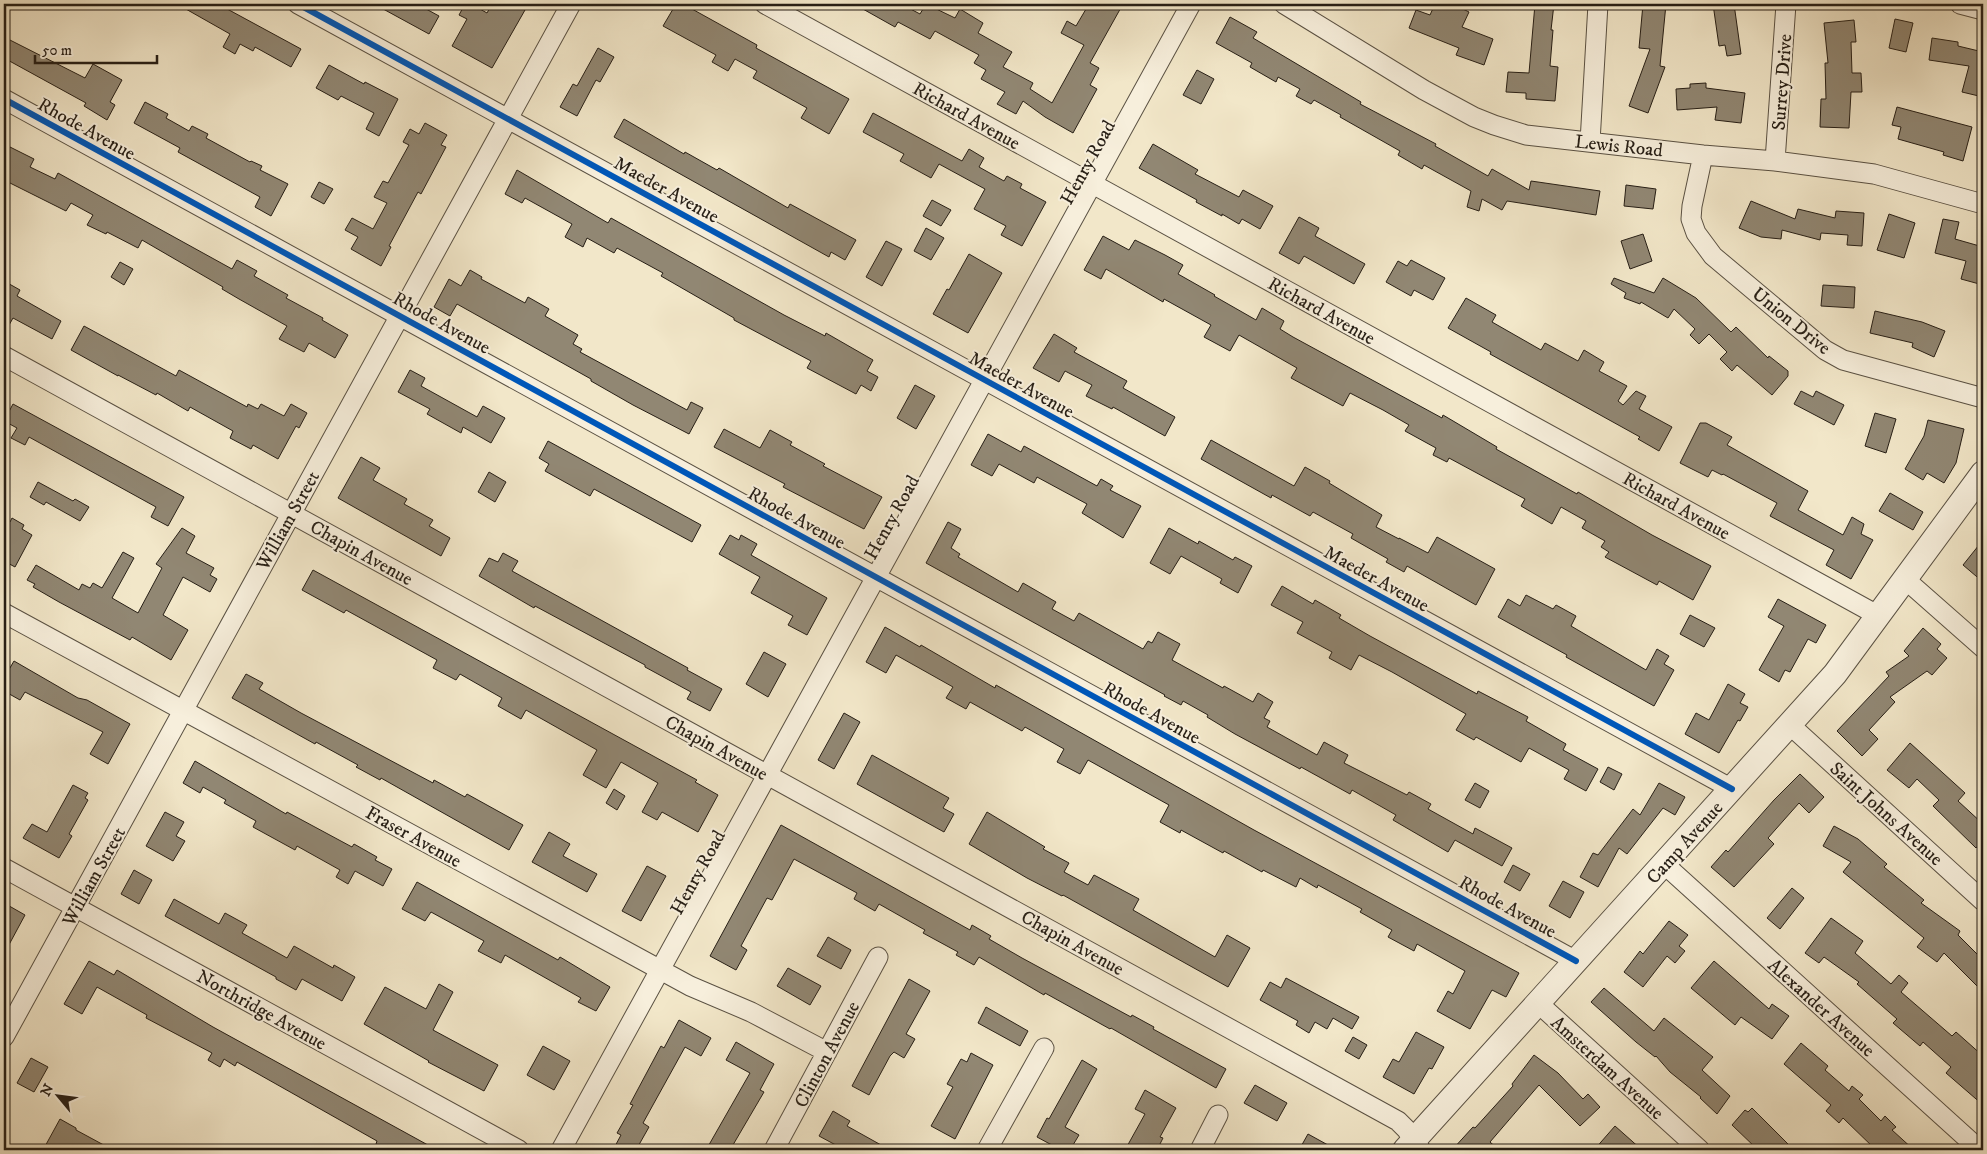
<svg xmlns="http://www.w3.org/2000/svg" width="1987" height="1154" viewBox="0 0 1987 1154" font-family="'IM FELL DW Pica',serif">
	<rect width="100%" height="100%" fill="#f2e7c9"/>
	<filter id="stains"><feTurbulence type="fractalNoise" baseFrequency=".004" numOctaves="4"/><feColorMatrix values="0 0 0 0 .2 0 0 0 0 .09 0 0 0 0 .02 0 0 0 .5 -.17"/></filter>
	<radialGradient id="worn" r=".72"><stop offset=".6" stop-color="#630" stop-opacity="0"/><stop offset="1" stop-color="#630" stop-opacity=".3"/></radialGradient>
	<path fill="#918773" stroke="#271f16" d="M177,4H218L301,49L291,67L255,47L253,51L240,44L235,54L223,47L230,34Z
		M374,4H417L439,16L429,34Z
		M465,4H471L487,13L492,4H515L525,10L492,68L452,46L467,19L459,15Z
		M676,4H683L757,45L756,48L849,99L829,134L801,118L807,108L753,78L757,71L735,59L728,71L712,62L716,55L663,26Z
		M854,4H901L920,14L926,4L955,18L960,9L983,23L978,33L1012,52L1003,67L1033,83L1030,89L1052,103L1084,45L1061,33L1067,21L1076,26L1089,4H1123L1090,63L1099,68L1090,85L1097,89L1073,133L1045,117L1023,101L1016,114L997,104L1005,92L981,79L986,70L974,63L979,55L935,31L930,39L898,22L895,27Z
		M1435,4H1441L1455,9L1457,6L1469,12L1462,27L1493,39L1484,65L1456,55L1459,48L1409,28L1416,10L1430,15Z
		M1535,4H1554L1551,30H1553L1550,66L1558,67L1555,101L1526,99V93L1506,92L1508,72L1529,73Z
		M1643,4H1666L1660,66L1665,67L1648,113L1629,106L1650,49L1639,48Z
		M1713,4H1734L1741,54L1727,56L1725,45L1719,46Z
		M1230,17L1257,32L1253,38L1361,102L1360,104L1436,144L1435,146L1488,176L1492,169L1529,190L1531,181L1600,191L1596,215L1507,201L1502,210L1482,199L1479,211L1467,207L1471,191L1424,165L1422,169L1398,155L1400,151L1340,117L1341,115L1314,100L1311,104L1296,96L1300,89L1278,77L1276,82L1250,67L1252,63L1216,43Z
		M1895,19L1913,23L1906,52L1889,48Z
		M1854,20L1856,42H1851L1852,73H1861L1862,92H1851L1849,128L1820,127L1821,99H1826L1825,63H1828L1824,23Z
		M4,37L85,78L93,64L122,80L110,102L115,105L107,120L84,106L86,103L4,58Z
		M1932,38L1958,42V46L1983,52V97L1962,92L1969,66L1929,60Z
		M598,48L614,57L600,82L596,80L577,116L560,107L573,84L577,86Z
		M329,65L364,84L365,82L398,99L379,136L366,129L374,113L341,96L338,100L316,88Z
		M1197,70L1214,79L1201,104L1183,95Z
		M1706,83V88L1745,93L1741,123L1715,120L1717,107L1677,110L1676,89L1690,88V84Z
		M145,102L168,114L166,118L189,131L192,126L208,134L206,138L250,162L251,161L262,166L260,170L288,184L271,216L255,207L260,197L178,152L180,148L134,123Z
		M1897,107L1972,127L1963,161L1943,155L1944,152L1898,139L1901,127L1892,125Z
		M873,113L962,161L969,149L984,158L979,167L1004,181L1007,176L1022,184L1020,188L1046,202L1022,246L1001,235L1006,226L974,209L985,189L939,164L931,178L900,161L904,154L863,132Z
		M624,119L684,154L685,152L717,170L719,168L788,208L790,204L856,240L845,260L831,252L829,257L614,137Z
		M425,123L447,135L441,145L446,147L421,194L418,192L389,246L391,247L381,266L351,249L358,237L345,230L352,218L373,229L387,203L374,197L383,181L388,183L409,145L403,142L410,129L419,134Z
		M1153,144L1198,170L1195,174L1239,197L1243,190L1273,206L1260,229L1242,219L1239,224L1222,214V216L1196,202L1197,200L1139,168Z
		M10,147L34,159L30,167L55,179L58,173L232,269L237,260L257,271L254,276L288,295L286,298L323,318L322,320L348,335L335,358L309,343L304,352L279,339L287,326L239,299L222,289L223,287L142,240L138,248L107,232L106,234L87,225L93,215L71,203L66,211L4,180V161Z
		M517,170L608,223L611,218L784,315L825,336L826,333L873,360L867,371L878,377L871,391L861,385L856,394L807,368L811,361L734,320V318L661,276L663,273L617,248L614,253L587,238L583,247L565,237L572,224L525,198L522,203L505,194Z
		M319,182L333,189L324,204L311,197Z
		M1626,185L1656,189L1653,209L1624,206Z
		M932,200L951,210L941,226L923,216Z
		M1751,201L1795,219L1798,209L1835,218L1836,211L1864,213L1862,246L1847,245L1848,235L1821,233L1820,240L1782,230L1781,239L1761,237L1739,228Z
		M1889,214L1915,223L1904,258L1877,250Z
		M1299,217L1319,228L1315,236L1365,264L1354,284L1304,256L1299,264L1279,253Z
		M1943,219L1959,222L1955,239L1983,247V285L1961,279L1966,261L1935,253Z
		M926,228L944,238L931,260L914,251Z
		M1643,234L1652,261L1630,269L1621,241Z
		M1103,236L1129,250L1135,240L1165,255L1183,265L1178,274L1215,295L1214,296L1256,320L1262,308L1284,321L1280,329L1293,337L1442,418L1443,415L1497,447L1496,449L1577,494L1578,492L1652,535L1711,566L1693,600L1659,581L1657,585L1605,557L1609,552L1601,547L1605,541L1582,528L1586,521L1561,507L1552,524L1521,506L1525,499L1449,458L1447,462L1433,455L1436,448L1405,431L1409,425L1383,410L1350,393L1343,406L1291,378L1297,368L1239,335L1230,351L1204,337L1211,325L1164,299L1163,302L1106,269L1101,279L1084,270Z
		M886,241L902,249L882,286L866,277Z
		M969,254L1002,273L968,333L933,314L947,289L949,290Z
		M1411,260L1445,278L1433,300L1414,290L1411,296L1386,282L1398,261L1407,266Z
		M120,262L133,269L124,285L111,277Z
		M470,270L482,277L481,279L525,303L528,297L549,309L545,316L578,335L573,344L582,349L580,352L687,410L691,402L703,408L689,434L633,405L591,381V379L457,304L450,316L434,307L449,279L461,286Z
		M1614,278L1654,293L1663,278L1696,298L1731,332L1736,327L1768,358L1769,356L1788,371V376L1772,395L1737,365L1732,371L1720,359L1727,352L1709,334L1699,344L1690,335L1695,329L1674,309L1668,318L1641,302L1640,304L1624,298L1626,293L1611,284Z
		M4,281L20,290L17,296L61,321L52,339L13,318L4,334Z
		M1823,285L1855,287L1854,308L1821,306Z
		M1466,298L1496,315L1492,322L1541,350L1545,343L1578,361L1584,350L1604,362L1599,371L1627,386L1618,401L1623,405L1636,391L1646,396L1639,409L1672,427L1659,451L1638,439L1640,437L1490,354L1491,352L1448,328Z
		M1875,311L1922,322L1945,331L1934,357L1912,347L1913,343L1870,333Z
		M84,326L176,376L179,370L247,407L248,404L258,409L261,404L284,416L291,404L307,413L299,428L296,426L278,459L253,445L251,449L230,438L233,431L190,407L188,411L157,393L156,395L118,375V376L71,350Z
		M1054,334L1077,348L1074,352L1127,381L1123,388L1175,417L1165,436L1113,407L1112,409L1086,396L1092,385L1065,371L1059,382L1033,368Z
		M410,370L425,378L421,386L477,417L483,406L505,418L491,443L463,427L461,433L427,414L430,409L398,392Z
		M915,385L935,396L916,429L897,418Z
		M1801,391L1813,397L1816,391L1844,405L1834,425L1794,404Z
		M13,404L184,497L168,526L151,517L156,507L29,437L25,445L11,438L17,428L4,421Z
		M1875,413L1896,419L1886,453L1865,446Z
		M1928,420L1964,429L1956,463L1944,483L1927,473L1923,480L1905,469L1924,436Z
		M1700,423H1706L1732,437L1727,445L1808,491L1798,510L1843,535L1852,517L1864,524L1861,534L1873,540L1851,579L1826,565L1834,550L1770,516L1777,503L1723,474L1722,475L1712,470L1708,477L1680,463Z
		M724,429L760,448L770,430L792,442L790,445L825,464L823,466L882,497L864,529L783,487L785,484L714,447Z
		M988,434L1021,452L1024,446L1097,486L1101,479L1113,486L1110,490L1141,506L1123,538L1082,513L1087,504L1037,477L1034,483L999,464L992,476L971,465Z
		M1211,440L1294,486L1305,467L1330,481L1329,483L1382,515L1376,527L1399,539V538L1428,553L1437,537L1495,569L1476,605L1407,566L1404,572L1386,562L1388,559L1351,538L1353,534L1313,512L1310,516L1272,495L1271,498L1201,459Z
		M548,441L701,525L692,542L594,489L590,496L545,471L549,464L539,458Z
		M361,457L380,468L373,480L407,499L404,504L433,520L429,526L450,538L441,556L338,498Z
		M489,472L506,482L495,502L478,492Z
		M38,482L73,501L75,499L89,507L80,521L46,502L44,505L30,497Z
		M1890,493L1923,512L1913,530L1879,511Z
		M12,518L24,525L22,529L32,535L15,567L4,561V519L10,522Z
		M948,522L961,529L951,548L960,554L958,557L1018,592L1023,583L1056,602L1052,609L1074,621L1079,613L1143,649L1148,641L1152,643L1158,632L1180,644L1172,660L1223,688L1224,686L1253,702L1258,693L1273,702L1264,718L1270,721L1267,727L1317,755L1324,742L1348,755L1344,763L1407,795L1409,792L1431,804L1428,809L1473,834L1475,828L1512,848L1502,866L1455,840L1448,852L1393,820L1396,815L1352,790L1350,794L1301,767L1300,769L1235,734L1207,717L1208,715L1183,701L1181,705L1164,696L1165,695L926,563Z
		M182,528L195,536L186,553L214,568L210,575L217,579L210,592L183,577L163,615L188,630L171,660L132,637L130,640L59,602L33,587L35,584L27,580L36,565L79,590L82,584L90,588L93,583L102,588L123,552L134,558L112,598L138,613L162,568L156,564Z
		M1169,528L1198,544L1199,541L1233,560L1235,557L1252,566L1238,593L1220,583L1222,579L1181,556L1170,574L1150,563Z
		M730,535L739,540L741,535L757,544L751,555L827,598L807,635L788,625L793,616L751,593L760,577L719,554Z
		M1983,540V582L1963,565Z
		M503,553L518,561L512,571L688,668L687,670L722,689L710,711L687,699L691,692L645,667V665L535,606L534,608L479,576L489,558L498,562Z
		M313,570L697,780L695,782L718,795L698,832L662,812L657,820L642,812L658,783L621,762L606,788L583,775L597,750L526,710L521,719L498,706L502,698L460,674L456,680L433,668L437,660L346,610L344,613L302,590Z
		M1282,586L1313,604L1315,600L1341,615L1339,618L1370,636L1477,694L1478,691L1528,717L1526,721L1566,744L1563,750L1598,769L1586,791L1564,779L1569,770L1529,748L1521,762L1476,737L1474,740L1456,730L1466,714L1392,672L1359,655L1351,670L1329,658L1332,652L1297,633L1303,622L1271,605Z
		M1526,595L1553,609L1556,605L1576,616L1571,626L1646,670L1657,649L1669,656L1664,664L1674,670L1654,706L1566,657L1567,655L1498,617L1508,599L1520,606Z
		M1778,599L1826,625L1816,643L1808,639L1790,672L1785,670L1779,682L1759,670L1784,626L1768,617Z
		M1690,615L1715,628L1704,647L1680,634Z
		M885,627L920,647L921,645L995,688L996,685L1254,830L1519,973L1506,997L1492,990L1470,1029L1437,1011L1448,991L1453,994L1465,971L1417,944L1414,951L1388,937L1392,930L1360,912L1362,909L1318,885L1317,888L1300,878L1296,887L1263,870L1262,872L1224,851L1223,853L1181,830L1180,833L1160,822L1169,805L1088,760L1080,774L1057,762L1064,749L1025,727L1022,731L970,702L966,709L946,698L953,687L896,655L886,673L866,662Z
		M1923,628L1941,644L1937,649L1947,658L1932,675L1927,671L1890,697L1895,702L1869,730L1878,739L1862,756L1837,731L1889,676L1886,672L1909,656L1904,651Z
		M764,652L786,664L768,697L746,684Z
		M14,661L78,698L87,700L130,724L108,764L90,754L103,732L25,692L20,700L4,691V678Z
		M246,674L263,683L259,689L301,713L433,783L434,780L465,797L467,794L523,825L509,850L381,778L380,780L356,767L358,765L316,742L315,744L232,698Z
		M1728,684L1745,694L1740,703L1748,707L1740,721L1738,720L1719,753L1685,734L1696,713L1709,720Z
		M844,713L860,722L834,769L818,760Z
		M1910,743L1965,793L1958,801L1983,824V840L1976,848L1933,806L1939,800L1917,779L1909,788L1887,770Z
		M872,755L949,798L943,808L954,814L944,832L857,784Z
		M195,761L286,814L287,812L352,847L354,844L377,857L375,860L392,869L383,886L355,871L348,884L336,877L340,870L297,846L295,850L253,827L256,821L224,803L226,800L203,787L200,793L183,783Z
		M1608,767L1622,774L1614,790L1600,782Z
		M1800,774L1824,797L1809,813L1799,803L1768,838L1774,844L1734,887L1711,867L1726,850L1728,852L1774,800Z
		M1475,783L1489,791L1480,808L1465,800Z
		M1659,783L1685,797L1675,815L1663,808L1627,854L1619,848L1598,887L1580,877L1593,853L1598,855L1633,809L1640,815Z
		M73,785L88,793L85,798L88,800L69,834L72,836L59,858L23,838L32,824L47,832Z
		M614,789L625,796L617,810L606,803Z
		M165,812L184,822L176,836L185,841L173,861L146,846Z
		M987,812L1045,847L1043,849L1069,863L1064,872L1088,885L1094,875L1139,899L1133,910L1215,957L1227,935L1250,948L1228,987L1063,895L1062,896L1027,878L969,844Z
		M781,825L970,930L972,925L991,936L989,939L1022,958L1131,1017L1132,1015L1154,1027L1153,1029L1226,1069L1216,1088L1111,1028L1110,1029L1045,993L1044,995L979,957L974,965L956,955L958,952L923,933L925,930L879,904L875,911L854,899L857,893L794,859L772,900L767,898L741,946L747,950L736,970L710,956Z
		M1834,826L1858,839L1887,864L1884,867L1924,900L1921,903L1960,931L1958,935L1983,960V992L1944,953L1937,962L1917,947L1924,938L1843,872L1851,862L1823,846Z
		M549,832L570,844L563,856L597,874L587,892L532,862Z
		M1513,865L1530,874L1520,891L1504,882Z
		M647,866L666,876L641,921L622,911Z
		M134,870L152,880L139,904L121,894Z
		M1563,881L1584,892L1570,918L1549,906Z
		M417,882L558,960L560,957L610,987L596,1011L578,1002L581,998L505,955L501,963L478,951L484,941L431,912L425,921L402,909Z
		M1792,888L1804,898L1780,929L1767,918Z
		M174,899L219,924L225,913L247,925L242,933L287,958L294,946L333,968L334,965L355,977L342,1001L302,979L296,990L276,979V977L165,916Z
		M4,903L25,915L4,954Z
		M1831,918L1863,941L1855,953L1891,984L1899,975L1908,983L1901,992L1952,1036L1956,1032L1983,1056V1105L1946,1073L1951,1067L1923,1042L1920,1046L1893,1023L1897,1019L1857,984L1859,982L1824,957L1819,963L1805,953Z
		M1669,921L1688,935L1679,946L1685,951L1675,963L1667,956L1643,987L1624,972L1640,951L1643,954Z
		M828,937L851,950L841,969L817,956Z
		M89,961L114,975L117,970L213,1027L437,1150H388L376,1144L377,1141L237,1062L235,1066L224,1059L220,1067L208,1060L212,1053L146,1018L147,1015L97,987L82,1014L64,1004Z
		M1714,961L1769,1009L1772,1004L1789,1016L1772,1039L1741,1017L1735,1025L1691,988Z
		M788,968L821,986L810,1005L777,986Z
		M1286,978L1359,1017L1352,1029L1333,1018L1327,1029L1315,1022L1309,1033L1296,1025L1298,1021L1260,1000L1270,982L1281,988Z
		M909,979L930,991L906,1034L915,1039L904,1058L894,1052L890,1056L869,1095L852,1086Z
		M439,984L453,992L433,1030L498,1065L484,1091L428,1062L429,1061L364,1024L385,987L426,1009Z
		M1604,988L1654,1031L1664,1018L1713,1057L1702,1070L1730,1096L1717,1114L1700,1098L1701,1097L1670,1072L1656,1056L1655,1057L1636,1042L1591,1002Z
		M986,1007L1028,1031L1020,1046L978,1023Z
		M679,1020L711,1038L701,1056L685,1047L643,1123L649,1127L636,1150H613L621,1135L617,1133L633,1105L630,1104L661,1046L664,1048Z
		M1416,1032L1444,1047L1432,1069L1429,1068L1414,1094L1383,1077L1393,1059L1399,1062Z
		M1353,1037L1367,1045L1359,1059L1345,1051Z
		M736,1042L774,1064L760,1090L764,1092L730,1150H706L750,1073L726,1060Z
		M1801,1043L1828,1066L1825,1070L1849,1091L1852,1086L1863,1095L1859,1099L1881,1121L1885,1116L1896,1127L1892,1130L1914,1150H1876L1843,1118L1839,1123L1826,1111L1831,1105L1784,1064Z
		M543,1046L570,1061L554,1090L527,1075Z
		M971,1053L993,1065L955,1139L931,1126L953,1087L947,1084L961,1059L967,1062Z
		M1534,1055L1558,1073L1583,1099L1588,1094L1600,1107L1580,1126L1539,1085L1490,1142L1499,1150H1452L1473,1127L1475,1128L1513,1086L1512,1084Z
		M31,1058L48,1067L34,1092L17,1083Z
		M1082,1060L1097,1069L1065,1127L1079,1135L1070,1150H1061L1037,1137L1047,1118L1049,1119Z
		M1255,1085L1287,1103L1277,1121L1244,1103Z
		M1145,1090L1176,1108L1160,1137L1163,1138L1157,1150H1125L1145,1114L1135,1109Z
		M1752,1108L1794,1150H1758L1732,1125L1745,1110L1748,1112Z
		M833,1111L850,1121L847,1126L890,1150H845L819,1136Z
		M60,1119L76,1128V1130L113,1150H43Z
		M1615,1126L1642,1150H1594Z
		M1308,1134L1337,1150H1299Z"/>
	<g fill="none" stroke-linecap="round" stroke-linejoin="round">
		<g stroke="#5a5143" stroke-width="21">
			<path id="minor" d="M298,4L1732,789
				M765,4L1879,616
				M1284,4L1424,90L1474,117L1494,125L1526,135L1703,155L1775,161L1874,174L1983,204
				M1960,4L1983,10
				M4,99L1576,961
				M1590,142L1598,4
				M1703,155L1692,206L1691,219L1696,233L1713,256L1825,350L1843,360L1983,398
				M1775,161L1786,4
				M4,356L1398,1121L1406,1129L1421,1150
				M1906,580L1983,648
				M4,613L690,986L751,1012L827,1052
				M1790,725L1983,901
				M1664,864L1980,1150
				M4,868L519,1150
				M1538,1003L1700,1150
				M4,1037L571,4
				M561,1150L1191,4
				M774,1150L878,957
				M987,1150L1044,1048
				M1200,1150L1218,1115"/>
		</g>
		<g stroke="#5a5143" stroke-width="26">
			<path id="tertiary" d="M1405,1150L1835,674L1983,473"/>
		</g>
		<use href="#minor" stroke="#f7efdc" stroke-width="19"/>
		<use href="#tertiary" stroke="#f7efdc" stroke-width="24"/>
		<g stroke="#f7efdc" stroke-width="9">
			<path id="cycleway" d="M298,4L1732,789
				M4,99L1576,961"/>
		</g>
		<use href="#cycleway" stroke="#0057b8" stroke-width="6"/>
	</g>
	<g text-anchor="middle" stroke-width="4" stroke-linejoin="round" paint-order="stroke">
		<g font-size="19" fill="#271f16" stroke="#f7efdc">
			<text transform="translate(1781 82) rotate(-86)" y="7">Surrey Drive</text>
			<text transform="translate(967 115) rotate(29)" y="7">Richard Avenue</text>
			<text transform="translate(87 128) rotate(29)" y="7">Rhode Avenue</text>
			<text transform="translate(1619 145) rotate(6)" y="7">Lewis Road</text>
			<text transform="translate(1087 162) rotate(-61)" y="7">Henry Road</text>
			<text transform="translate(667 189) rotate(29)" y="7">Maeder Avenue</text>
			<text transform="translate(1322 310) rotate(29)" y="7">Richard Avenue</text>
			<text transform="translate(1792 320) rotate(39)" y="7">Union Drive</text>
			<text transform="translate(442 322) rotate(29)" y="7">Rhode Avenue</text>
			<text transform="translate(1022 384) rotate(29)" y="7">Maeder Avenue</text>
			<text transform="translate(1677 505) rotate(29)" y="7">Richard Avenue</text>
			<text transform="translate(797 517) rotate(29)" y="7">Rhode Avenue</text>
			<text transform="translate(891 517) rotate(-61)" y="7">Henry Road</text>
			<text transform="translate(287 520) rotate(-61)" y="7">William Street</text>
			<text transform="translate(362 552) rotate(29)" y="7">Chapin Avenue</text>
			<text transform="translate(1377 578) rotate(29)" y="7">Maeder Avenue</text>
			<text transform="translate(1152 712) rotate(29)" y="7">Rhode Avenue</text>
			<text transform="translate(717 747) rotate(29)" y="7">Chapin Avenue</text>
			<text transform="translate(1887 813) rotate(42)" y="7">Saint Johns Avenue</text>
			<text transform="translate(414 836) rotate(29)" y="7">Fraser Avenue</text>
			<text transform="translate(1684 842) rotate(-48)" y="7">Camp Avenue</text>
			<text transform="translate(697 872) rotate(-61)" y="7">Henry Road</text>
			<text transform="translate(93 876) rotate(-61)" y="7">William Street</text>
			<text transform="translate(1508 906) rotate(29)" y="7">Rhode Avenue</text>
			<text transform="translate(1073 942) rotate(29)" y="7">Chapin Avenue</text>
			<text transform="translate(1822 1007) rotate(42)" y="7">Alexander Avenue</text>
			<text transform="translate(262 1009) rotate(29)" y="7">Northridge Avenue</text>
			<text transform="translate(826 1054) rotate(-62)" y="7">Clinton Avenue</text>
			<text transform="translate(1608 1067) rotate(42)" y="7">Amsterdam Avenue</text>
		</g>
	</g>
	<rect width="1987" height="1154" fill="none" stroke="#f2e7c9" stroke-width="20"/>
	<rect x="5" y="5" width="1977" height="1144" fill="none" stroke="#271f16" stroke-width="2.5"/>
	<rect x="10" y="10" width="1967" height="1134" fill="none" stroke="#271f16"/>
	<g transform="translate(58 1096) rotate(299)" stroke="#f7efdc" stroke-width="4" paint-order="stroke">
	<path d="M0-4L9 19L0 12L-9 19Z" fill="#271f16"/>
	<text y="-8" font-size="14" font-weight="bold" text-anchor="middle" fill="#271f16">N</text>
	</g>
	<path d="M35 55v8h122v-8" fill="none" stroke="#271f16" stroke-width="2.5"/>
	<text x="42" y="55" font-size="15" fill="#271f16" stroke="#f7efdc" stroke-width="4" paint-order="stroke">50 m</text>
	<rect width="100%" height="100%" filter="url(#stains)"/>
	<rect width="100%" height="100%" fill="url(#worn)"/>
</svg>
